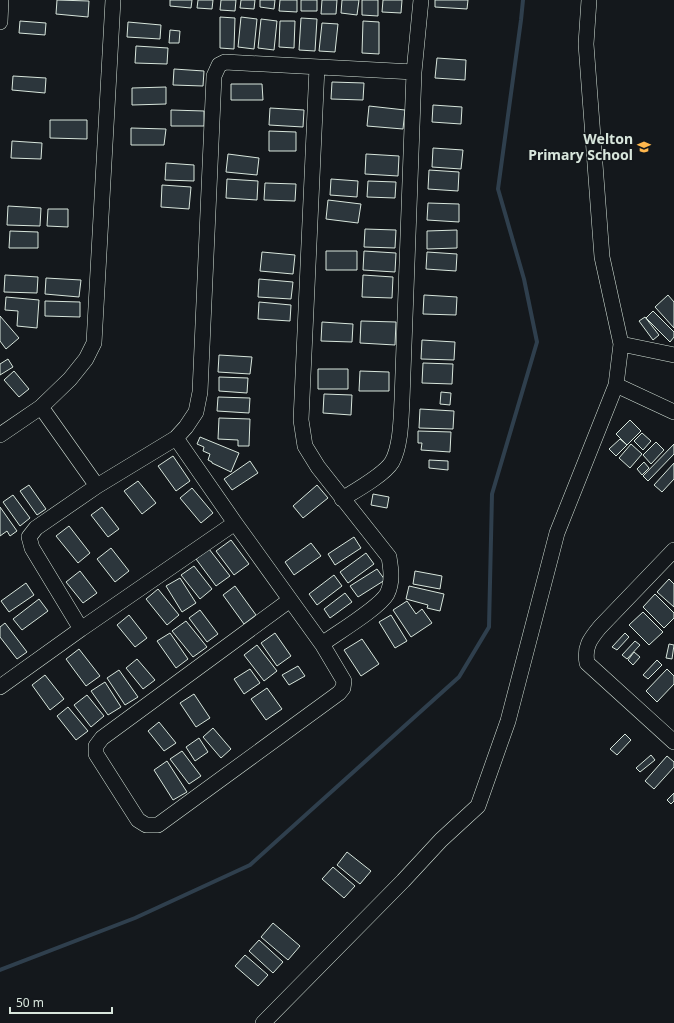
<svg xmlns="http://www.w3.org/2000/svg" width="674" height="1023" viewBox="0 0 674 1023" font-family="'Noto Sans',sans-serif">
	<rect width="100%" height="100%" fill="#14181c"/>
	<g fill="none" stroke-linecap="round" stroke-linejoin="round">
		<path stroke="#2f3f4d" stroke-width="4" d="M0,970L135,918L250,865L459,677L489,627L492,494L537,342L524,279L498,189L521,20L523,0"/>
	</g>
	<path fill="#2c363c" stroke="#d8e6dc" d="M57,0L89,1L88,17L56,14Z
		M170,0H192L191,8L170,6Z
		M198,0H213L212,9L197,8Z
		M221,0H236L235,11L220,10Z
		M241,0H255L254,9L240,8Z
		M260,0H275L274,9L260,7Z
		M280,0H297V12L279,11Z
		M301,0H317V11H301Z
		M322,0H337L336,14H321Z
		M342,0H359L357,15L341,13Z
		M362,0H378V16L362,15Z
		M383,0H402L401,13L382,12Z
		M435,0H468L467,9L435,7Z
		M220,17L235,18L234,49L220,48Z
		M241,17L257,19L254,49L238,47Z
		M301,18L317,19L315,51L299,50Z
		M261,19L277,21L274,50L258,48Z
		M20,21L46,23L45,35L19,33Z
		M280,21H295L294,48L279,47Z
		M363,21L379,22V54L362,53Z
		M128,22L161,25L160,39L127,37Z
		M322,23L338,24L335,52L319,51Z
		M170,30L180,31L179,43H169Z
		M136,46L168,48L167,64L135,63Z
		M437,58L466,60L465,80L435,78Z
		M174,69L204,71L203,86L173,85Z
		M13,76L46,78L45,93L12,90Z
		M332,82L364,83L363,100L331,99Z
		M231,84H262L263,100H231Z
		M166,87V104L132,105V88Z
		M433,105L462,107L461,124L432,122Z
		M369,106L405,110L403,129L367,126Z
		M270,108L304,110L303,127L269,125Z
		M171,110L204,111V126H171Z
		M50,120H87V139L50,138Z
		M131,128L166,129L164,145H131Z
		M269,131L296,132V151H269Z
		M12,141L42,143L41,159L11,158Z
		M433,148L463,150L461,169L432,167Z
		M228,154L259,158L257,175L226,172Z
		M366,154L399,156L398,176L365,174Z
		M166,163L194,165V181L165,180Z
		M429,170L459,172L458,191L428,189Z
		M227,179L258,181L257,200L226,198Z
		M331,179L358,181L357,197L330,195Z
		M368,181L396,182L395,198L367,197Z
		M265,183L296,184L295,201L264,200Z
		M162,185L191,187L189,209L161,207Z
		M328,200L361,204L358,223L326,219Z
		M428,203L459,204V222L427,220Z
		M8,206L41,208L40,226L7,225Z
		M48,209H68V227L47,226Z
		M365,229L396,230L395,248L364,247Z
		M457,230V248L427,249V231Z
		M10,231L38,232V248H9Z
		M326,251H357V270H326Z
		M364,251L396,253L395,272L363,270Z
		M262,252L295,255L293,274L260,271Z
		M427,252L457,254L456,271L426,269Z
		M5,275L38,277L37,293L4,292Z
		M363,275L393,277L392,298L362,297Z
		M46,278L81,280L79,297L45,294Z
		M259,279L293,282L291,299L258,297Z
		M424,295L457,297L456,315L423,314Z
		M668,295L674,302V328L655,307Z
		M6,297L39,300L37,328L17,326L18,311L5,310Z
		M45,301L80,302V317L45,316Z
		M259,302L291,305L290,321L258,319Z
		M653,311L674,332V337L670,342L646,318Z
		M0,316L19,338L6,349L0,341Z
		M645,317L659,335L653,340L639,321Z
		M361,321L396,322L395,345L360,343Z
		M322,322L353,324L352,342L321,341Z
		M422,340L455,342L454,360L421,359Z
		M219,355L252,357L250,374L218,372Z
		M8,359L13,367L0,375V364Z
		M423,363L453,364L452,384L422,383Z
		M318,369H348V389H318Z
		M14,371L29,389L19,397L4,380Z
		M360,371L389,372V391H359Z
		M219,377L248,378L247,393L219,391Z
		M441,392L451,393L450,405L440,404Z
		M324,394L352,395L351,415L323,413Z
		M218,397L250,398L249,413L217,411Z
		M420,409L454,411L453,429L419,428Z
		M219,418L250,419L249,446H238V440L218,439Z
		M630,420L641,431L627,445L616,434Z
		M418,431L451,432L450,452L421,450L422,443H418Z
		M642,433L651,441L643,450L634,441Z
		M200,437L239,453L231,472L212,463V462L208,460L210,454L203,451L204,447L197,444Z
		M620,439L627,445L616,456L609,449Z
		M656,442L664,450L651,464L643,455Z
		M631,444L642,454L630,468L619,458Z
		M674,444V454L648,481L643,476Z
		M173,456L190,481L176,491L158,466Z
		M429,460L448,461V470L429,468Z
		M250,461L258,473L232,490L224,479Z
		M644,462L649,468L642,475L637,469Z
		M674,463V479L662,492L654,485Z
		M138,481L156,503L142,514L124,491Z
		M29,485L46,509L37,515L20,491Z
		M317,485L328,498L303,518L293,506Z
		M192,488L213,513L201,523L180,498Z
		M373,494L389,497L387,508L371,505Z
		M13,495L30,518L20,526L3,502Z
		M0,507L17,531L10,536L7,531L0,536Z
		M102,507L119,529L108,537L91,515Z
		M69,526L90,553L78,563L56,536Z
		M354,537L361,548L335,565L328,554Z
		M231,540L249,564L234,575L216,551Z
		M311,543L321,556L294,575L285,562Z
		M111,548L129,571L115,582L97,559Z
		M209,549L230,576L216,586L196,559Z
		M366,553L374,564L348,583L340,572Z
		M194,566L212,589L200,599L181,575Z
		M377,569L385,580L358,597L350,586Z
		M80,571L97,593L83,603L66,582Z
		M415,571L442,576L440,589L413,584Z
		M334,575L342,586L317,605L309,594Z
		M180,578L196,603L182,612L166,586Z
		M669,579L674,584V607L657,592Z
		M26,583L34,595L9,612L1,601Z
		M235,586L256,615L244,624L223,595Z
		M409,586L444,594L440,611L427,608L428,605L406,599Z
		M158,589L179,615L167,625L146,599Z
		M345,593L352,602L330,618L324,609Z
		M655,594L674,613V618L664,628L643,607Z
		M39,599L48,611L22,630L13,619Z
		M407,601L416,614L422,609L432,623L411,637L393,610Z
		M200,610L218,634L207,642L189,618Z
		M643,612L663,632L649,645L629,625Z
		M129,615L147,638L135,647L117,625Z
		M391,615L407,641L395,648L379,622Z
		M186,621L207,647L193,657L172,631Z
		M5,623L27,652L17,659L0,637V627Z
		M170,633L188,659L176,668L157,641Z
		M275,633L291,656L277,666L261,643Z
		M625,633L629,637L617,650L612,647Z
		M362,639L379,664L361,676L344,650Z
		M635,641L640,645L627,659L622,655Z
		M669,644L674,645L672,659L666,658Z
		M257,645L277,671L264,681L244,655Z
		M79,649L100,676L86,686L66,659Z
		M634,652L640,657L633,665L628,660Z
		M137,659L155,680L143,689L126,668Z
		M657,660L662,665L648,679L643,675Z
		M298,666L305,676L289,685L282,675Z
		M250,669L260,683L244,694L234,679Z
		M667,669L674,676V684L657,702L646,691Z
		M119,670L138,697L125,705L107,678Z
		M45,675L64,699L50,710L32,685Z
		M105,682L121,707L108,715L91,691Z
		M267,688L282,709L266,720L251,699Z
		M194,694L210,718L196,727L180,703Z
		M87,695L104,716L91,727L74,705Z
		M68,707L88,731L76,740L57,716Z
		M159,722L176,743L164,751L148,731Z
		M213,728L231,749L221,758L203,737Z
		M625,734L631,740L617,755L610,749Z
		M199,738L208,752L195,761L186,747Z
		M182,751L201,776L189,784L170,759Z
		M651,755L655,760L640,772L636,768Z
		M667,756L674,762V767L654,789L645,781Z
		M167,761L187,792L173,800L154,770Z
		M674,793V801L671,804L667,800Z
		M347,852L371,871L360,884L337,865Z
		M333,867L355,886L344,898L322,879Z
		M273,923L300,946L288,960L261,937Z
		M259,940L283,962L273,973L249,951Z
		M245,955L268,975L258,986L235,966Z"/>
	<g fill="none" stroke-linecap="round" stroke-linejoin="round">
		<g stroke="#d8e6dc" stroke-width="16">
			<path id="minor" d="M0,22L1,0
				M317,67L301,420L305,446L318,467L389,557C391,569 393,582 387,594C379,608 337,633 322,644
				M621,344L674,355
				M616,385L674,412
				M41,407L97,486
				M0,435L41,407L70,379L86,359L94,343L113,0
				M176,438L235,523L322,644L344,681L343,688L339,693L158,825H146L138,820L96,754V746L102,738L290,600
				M342,499C355,491 384,475 392,462C401,446 401,418 402,400L414,72L421,0
				M674,550L600,627C590,639 584,647 587,663L674,742
				M81,629L235,523
				M0,687L81,629L32,548L29,537L36,528L97,486L176,438L186,427L196,412L200,392L214,76L219,65L225,62L414,72
				M263,1023L403,881L441,840L478,806L508,721L557,533L616,385L621,344L602,257L586,44L589,0"/>
		</g>
		<use href="#minor" stroke="#14181c" stroke-width="15"/>
	</g>
	<defs>
		<g id="school-bare" transform="scale(1.08)"><path d="M0-5L7-2L0 1L-7-2ZM-4 1L0 2.5L4 1V4Q0 6-4 4Z" fill="#ffb74d" stroke="#14181c" stroke-width="2.5" paint-order="stroke"/></g>
	</defs>
	<g fill-rule="evenodd">
		<use href="#school-bare" x="644" y="147"/>
	</g>
	<g text-anchor="middle" stroke-width="3" stroke-linejoin="round" paint-order="stroke">
		<g font-size="14" font-weight="bold" fill="#d8e6dc" stroke="#14181c" text-anchor="end">
			<text x="633" y="144">Welton<tspan x="633" dy="16">Primary School</tspan></text>
		</g>
	</g>
	<path d="M10 1007v6h102v-6" fill="none" stroke="#d8e6dc" stroke-width="2"/>
	<text x="16" y="1007" font-size="12" fill="#d8e6dc" stroke="#14181c" stroke-width="3" paint-order="stroke">50 m</text>
</svg>
